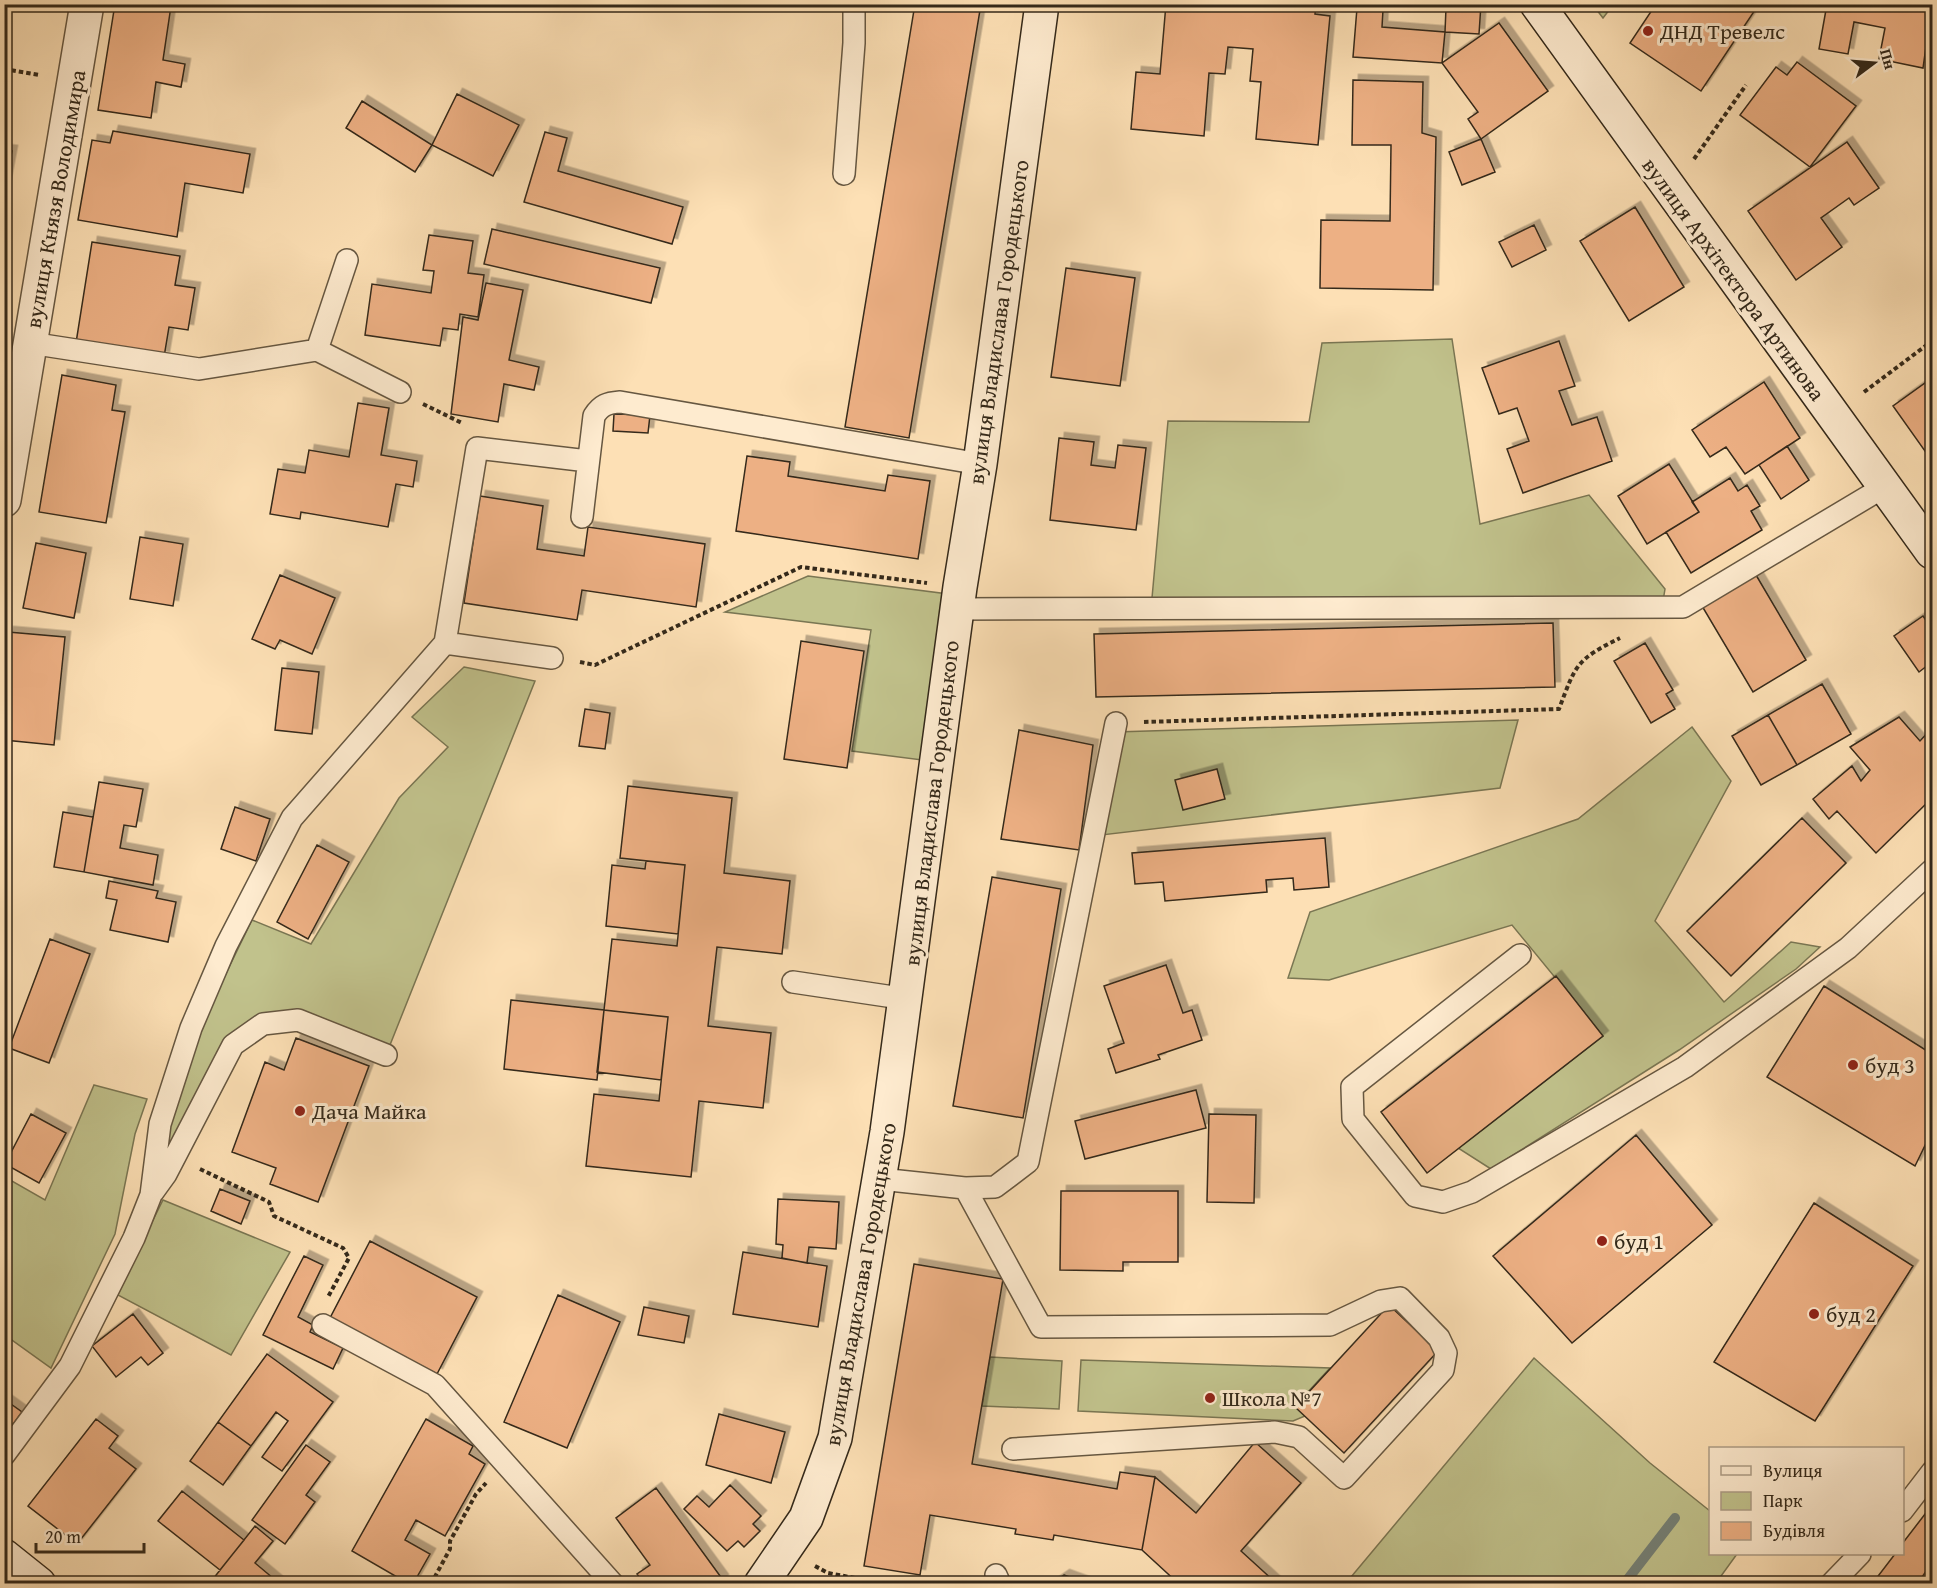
<svg xmlns="http://www.w3.org/2000/svg" width="1937" height="1588" viewBox="0 0 1937 1588" font-family="'Gentium Book Plus',serif">
	<defs>
		<filter id="shadow"><feDropShadow dx="5.5" dy="-5.5" stdDeviation="0" flood-color="#0004"/></filter>
	</defs>
	<rect width="100%" height="100%" fill="#fde0b5"/>
	<filter id="stains"><feTurbulence type="fractalNoise" baseFrequency=".00333" numOctaves="4"/><feColorMatrix values="0 0 0 0 .2 0 0 0 0 .09 0 0 0 0 .02 0 0 0 .5 -.17"/></filter>
	<radialGradient id="worn" r=".72"><stop offset=".6" stop-color="#630" stop-opacity="0"/><stop offset="1" stop-color="#630" stop-opacity=".3"/></radialGradient>
	<path fill="#c1c28c" stroke="#7a7653" stroke-width="1.5" d="M1593,5H1613L1603,18Z
		M1452,339L1480,524L1589,495L1665,589L1662,607L1151,609L1168,421L1309,422L1322,343Z
		M808,576L948,594L922,760L852,751L871,630L725,612Z
		M464,667L535,681L386,1055L298,1020L233,1045L163,1162C171,1076 215,997 252,920L311,944L399,798L448,747L412,717Z
		M1518,720L1500,788L1093,836L1115,732Z
		M1692,727L1731,781L1655,921L1724,1002L1791,942L1820,947L1796,969L1679,1050L1491,1169L1458,1148L1603,1036L1512,925L1329,980L1288,978L1310,912L1578,819Z
		M94,1085L147,1099L135,1134L115,1234L51,1368L5,1335V1177L45,1200Z
		M163,1200L290,1252L231,1355L116,1294Z
		M990,1357L1062,1361L1059,1409L982,1406Z
		M1534,1358L1650,1463L1710,1511V1554H1737L1716,1583H1346Z
		M1081,1360L1330,1368L1295,1406L1305,1416L1293,1421L1078,1411Z"/>
	<g fill="none" stroke-linecap="round" stroke-linejoin="round">
		<path stroke="#758177" stroke-width="10" d="M1624,1584L1675,1518"/>
	</g>
	<path fill="#edb084" stroke="#34291a" stroke-width="1.5" filter="url(#shadow)" d="M115,4L171,6L163,60L185,64L181,87L156,82L151,118L98,110Z
		M915,4H981L909,438L845,427Z
		M1166,4H1316L1315,14L1330,16L1318,145L1256,139L1261,82L1250,81L1253,49L1228,47L1225,74L1209,73L1204,136L1131,129L1136,72L1160,74Z
		M1455,4H1481L1479,34L1445,32L1446,8H1455Z
		M1656,4H1759L1701,91L1630,43Z
		M1827,4H1932L1923,68L1879,59L1885,28L1854,22L1848,54L1819,49Z
		M1357,8L1383,10L1382,27L1445,32L1442,63L1353,57Z
		M1499,23L1548,91L1481,139L1468,119L1478,112L1442,63Z
		M1797,62L1856,106L1810,167L1740,115L1776,67L1787,75Z
		M1353,80L1423,82L1422,133L1436,137L1433,290L1320,288L1321,220L1390,221L1391,145H1352Z
		M457,94L519,125L493,176L432,145Z
		M362,101L432,145L415,172L346,128Z
		M113,131L250,154L243,193L185,183L177,237L78,220L92,140L110,143Z
		M545,132L567,138L558,171L683,207L672,244L524,202Z
		M1481,139L1495,172L1462,185L1449,152Z
		M1847,142L1879,188L1854,205L1849,198L1821,218L1842,247L1796,280L1748,211Z
		M4,150L12,151L4,193Z
		M1635,207L1684,287L1629,321L1580,241Z
		M1534,225L1546,250L1512,267L1499,242Z
		M492,229L660,268L651,303L484,264Z
		M429,235L473,241L468,273L484,275L478,317L460,314L458,330L443,328L440,346L365,335L372,284L431,293L434,271L423,270Z
		M92,242L180,256L175,285L195,288L188,330L169,327L164,357L76,343Z
		M1066,268L1135,278L1120,386L1051,377Z
		M486,283L523,290L509,360L539,367L534,390L504,384L498,422L451,414L463,317L478,320Z
		M1559,341L1575,386L1559,391L1572,425L1597,417L1612,461L1523,493L1507,449L1529,441L1517,408L1499,414L1482,368Z
		M62,375L116,385L112,410L125,412L106,523L39,512Z
		M1932,378V461L1893,406Z
		M1764,382L1800,438L1745,474L1726,447L1710,457L1692,430Z
		M358,403L389,408L381,455L417,461L413,487L396,484L388,527L301,512L300,519L270,514L278,469L305,473L309,450L349,457Z
		M614,414L650,415L648,433L613,431Z
		M1059,438L1094,442L1091,465L1115,468L1118,445L1146,448L1136,530L1050,520Z
		M1787,446L1809,480L1781,499L1759,465Z
		M747,456L790,462L788,476L885,491L888,475L930,481L918,559L736,531Z
		M1669,464L1699,512L1647,544L1618,496Z
		M1730,478L1738,491L1747,485L1760,506L1751,511L1762,530L1691,573L1666,532L1699,512L1692,502Z
		M480,496L543,506L537,549L584,556L588,527L705,544L696,607L582,590L577,620L464,603Z
		M140,537L183,544L173,606L130,599Z
		M36,543L86,553L74,618L23,608Z
		M280,575L335,598L312,654L280,640L275,649L252,639Z
		M1756,575L1806,660L1753,692L1702,606Z
		M1923,616L1932,629V662L1919,672L1894,636Z
		M1553,623L1555,687L1096,697L1094,634Z
		M8,632L65,637L54,745L4,740V671Z
		M801,641L864,651L847,768L784,759Z
		M1645,643L1673,690L1666,694L1675,709L1651,723L1614,661Z
		M282,668L319,672L312,734L275,730Z
		M1822,684L1851,734L1797,765L1768,715Z
		M585,709L610,713L605,749L579,746Z
		M1768,715L1797,765L1761,785L1732,736Z
		M1899,717L1920,741L1932,728V798L1876,853L1837,811L1829,819L1813,799L1852,766L1861,781L1870,770L1850,747Z
		M1019,730L1093,745L1079,850L1001,839Z
		M1217,769L1225,799L1183,810L1175,780Z
		M99,782L143,789L136,827L124,825L120,848L158,855L153,885L84,872Z
		M628,786L732,798L724,873L790,881L782,954L717,947L708,1026L771,1033L763,1108L699,1101L691,1177L586,1166L594,1094L659,1101L668,1017L604,1010L612,939L677,946L685,865L620,858Z
		M235,807L270,819L256,861L221,849Z
		M63,812L93,817L84,872L54,867Z
		M1802,818L1846,863L1731,976L1687,931Z
		M1325,838L1329,887L1294,890L1293,878L1266,880L1267,892L1165,901L1163,882L1135,884L1132,853Z
		M317,845L349,862L308,939L277,922Z
		M646,861L685,865L678,934L606,926L612,865L645,869Z
		M992,877L1061,889L1023,1118L953,1106Z
		M109,881L158,891L156,898L176,902L168,942L110,930L117,900L106,898Z
		M50,939L90,954L49,1063L9,1048Z
		M1166,965L1183,1013L1192,1010L1202,1040L1158,1055L1160,1059L1116,1073L1108,1049L1124,1043L1104,986Z
		M1556,976L1603,1036L1427,1173L1381,1112Z
		M1824,986L1932,1054V1131L1915,1166L1767,1077Z
		M511,1000L604,1010L597,1080L504,1069Z
		M604,1010L668,1017L661,1080L597,1072Z
		M296,1038L369,1066L318,1202L270,1184L276,1168L232,1152L265,1062L284,1070Z
		M1196,1090L1206,1128L1085,1159L1075,1121Z
		M31,1114L66,1133L39,1183L5,1164Z
		M1209,1114L1256,1115L1254,1203L1207,1202Z
		M1636,1135L1712,1225L1572,1343L1493,1256Z
		M220,1189L250,1201L241,1224L211,1211Z
		M1061,1191H1178V1262H1123V1271L1060,1270Z
		M778,1199L839,1202L836,1249L809,1247L807,1263L782,1258L783,1245L776,1244Z
		M1814,1203L1913,1266L1815,1421L1714,1362Z
		M370,1241L477,1297L437,1374L330,1318Z
		M743,1252L827,1266L818,1327L733,1314Z
		M304,1256L323,1265L298,1317L313,1325L310,1332L343,1348L333,1369L263,1335Z
		M914,1264L1003,1279L972,1464L1117,1489L1120,1472L1155,1477L1142,1550L1054,1535L1053,1540L1015,1534L1016,1529L930,1515L920,1575L864,1566Z
		M558,1295L620,1322L567,1448L504,1422Z
		M1389,1305L1438,1351L1344,1453L1295,1407Z
		M644,1307L689,1316L684,1343L638,1335Z
		M133,1314L163,1353L148,1365L141,1357L116,1377L92,1346Z
		M267,1354L333,1402L282,1471L262,1457L288,1421L276,1412L251,1446L218,1422Z
		M4,1399L22,1412L4,1437Z
		M719,1414L785,1432L771,1483L706,1465Z
		M96,1419L118,1436L109,1448L136,1469L77,1544L28,1506Z
		M426,1419L473,1446L469,1454L485,1464L445,1536L416,1520L405,1540L430,1554L413,1584H409L352,1551Z
		M218,1422L251,1446L223,1485L190,1461Z
		M1255,1442L1301,1483L1241,1551L1275,1582L1179,1584L1142,1550L1155,1477L1196,1513Z
		M306,1445L330,1462L306,1495L315,1502L285,1544L252,1520Z
		M730,1485L761,1516L753,1524L760,1531L744,1547L738,1541L727,1551L684,1509L697,1496L709,1507Z
		M656,1488L723,1580L719,1584H644L637,1574L650,1565L616,1518Z
		M182,1491L244,1540L220,1570L158,1521Z
		M1932,1505V1563L1917,1584H1872L1895,1554H1902V1544Z
		M255,1526L273,1541L255,1563L280,1584H209Z
		M1064,1575L1089,1584H1051Z"/>
	<g fill="none" stroke-linecap="round" stroke-linejoin="round">
		<g stroke="#665741" stroke-width="24">
			<path id="lane" d="M844,174L854,43V4
				M30,343L199,369L317,350L400,392
				M317,350L347,260
				M582,517L594,416C601,405 607,403 620,402L980,464
				M957,609L1683,607L1884,487
				M445,643L477,448L588,461
				M1520,955L1352,1087L1353,1119L1415,1196L1443,1202L1472,1192L1685,1067L1848,948L1932,870
				M793,982L907,999
				M880,1179L965,1188L1041,1327L1330,1325L1381,1301L1400,1298L1439,1338L1446,1353L1443,1370L1344,1478L1299,1437L1275,1432L1013,1449
				M965,1188L995,1187L1028,1162L1116,723
				M153,1192L166,1174L233,1045L263,1024L298,1020L386,1055
				M323,1325L435,1385L613,1584
				M4,1455L70,1366L134,1238L151,1195L160,1124L191,1028L226,946L292,818L445,643L552,658
				M1902,1511L1932,1472
				M996,1575L1000,1584
				M1831,1584L1860,1554"/>
		</g>
		<g stroke="#665741" stroke-width="36">
			<path id="street" d="M4,500L87,4"/>
		</g>
		<g stroke="#34291a" stroke-width="36">
			<path id="secondary" d="M1537,4L1932,552
				M4,1556L39,1584
				M761,1584L806,1518L835,1438L887,1132L960,587L980,464L1042,4"/>
		</g>
		<path stroke="#34291a" stroke-width="4" stroke-dasharray="4.5 3" stroke-linecap="butt" d="M4,69L39,75
			M1694,159L1746,85
			M1864,392L1932,341
			M423,404L462,423
			M580,662L595,665L801,567L927,583
			M1144,722L1559,709C1576,664 1576,660 1620,638
			M200,1169L269,1202L274,1216L343,1248L349,1258L328,1297
			M815,1566L828,1573L887,1584
			M431,1584L450,1549V1541L476,1494L486,1483
			M957,1584L969,1581"/>
		<use href="#lane" stroke="#feebcf" stroke-width="21"/>
		<use href="#street" stroke="#feebcf" stroke-width="33"/>
		<use href="#secondary" stroke="#feebcf" stroke-width="33"/>
	</g>
	<g fill="#8f2418" stroke="#feebcf" stroke-width="2">
		<circle cx="1648" cy="31" r="6"/>
		<circle cx="1853" cy="1065" r="6"/>
		<circle cx="300" cy="1111" r="6"/>
		<circle cx="1602" cy="1241" r="6"/>
		<circle cx="1814" cy="1314" r="6"/>
		<circle cx="1210" cy="1398" r="6"/>
	</g>
	<g text-anchor="middle" stroke-width="6" stroke-linejoin="round" paint-order="stroke">
		<g font-size="22" fill="#34291a" stroke="#feebcf" text-anchor="start">
			<text x="1660" y="39">ДНД Тревелс</text>
			<text x="1865" y="1073">буд 3</text>
			<text x="312" y="1119">Дача Майка</text>
			<text x="1614" y="1249">буд 1</text>
			<text x="1826" y="1322">буд 2</text>
			<text x="1222" y="1406">Школа №7</text>
		</g>
		<g font-size="22" fill="#34291a" stroke="#feebcf">
			<text transform="translate(55 199) rotate(-80)" y="8">вулиця Князя Володимира</text>
			<text transform="translate(1734 279) rotate(54)" y="8">вулиця Архітектора Артинова</text>
			<text transform="translate(998 322) rotate(-82)" y="8">вулиця Владислава Городецького</text>
			<text transform="translate(931 803) rotate(-83)" y="8">вулиця Владислава Городецького</text>
			<text transform="translate(860 1284) rotate(-80)" y="8">вулиця Владислава Городецького</text>
		</g>
	</g>
	<rect width="1937" height="1588" fill="none" stroke="#fde0b5" stroke-width="24"/>
	<rect x="6" y="6" width="1925" height="1576" fill="none" stroke="#34291a" stroke-width="3"/>
	<rect x="12" y="12" width="1913" height="1564" fill="none" stroke="#34291a" stroke-width="1.5"/>
	<rect x="1709" y="1447" width="195" height="108" fill="#feebcf" stroke="#ad9d87" stroke-width="1.5"/>
	<rect x="1721" y="1466" width="30" height="9" fill="#feebcf" stroke="#ad9d87" stroke-width="1.5"/>
	<text x="1763" y="1477" font-size="18" fill="#34291a">Вулиця</text>
	<rect x="1721" y="1492" width="30" height="18" fill="#c1c28c" stroke="#ad9d87" stroke-width="1.5"/>
	<text x="1763" y="1507" font-size="18" fill="#34291a">Парк</text>
	<rect x="1721" y="1522" width="30" height="18" fill="#edb084" stroke="#ad9d87" stroke-width="1.5"/>
	<text x="1763" y="1537" font-size="18" fill="#34291a">Будівля</text>
	<g transform="translate(1874 63) rotate(74)" stroke="#feebcf" stroke-width="4.5" paint-order="stroke">
	<path d="M0-4.5L10 22L0 15L-10 22Z" fill="#34291a"/>
	<text y="-9" font-size="16" font-weight="bold" text-anchor="middle" fill="#34291a">Пн</text>
	</g>
	<path d="M36 1543v9h108v-9" fill="none" stroke="#34291a" stroke-width="3"/>
	<text x="45" y="1543" font-size="18" fill="#34291a" stroke="#feebcf" stroke-width="4.5" paint-order="stroke">20 m</text>
	<rect width="100%" height="100%" filter="url(#stains)"/>
	<rect width="100%" height="100%" fill="url(#worn)"/>
</svg>
